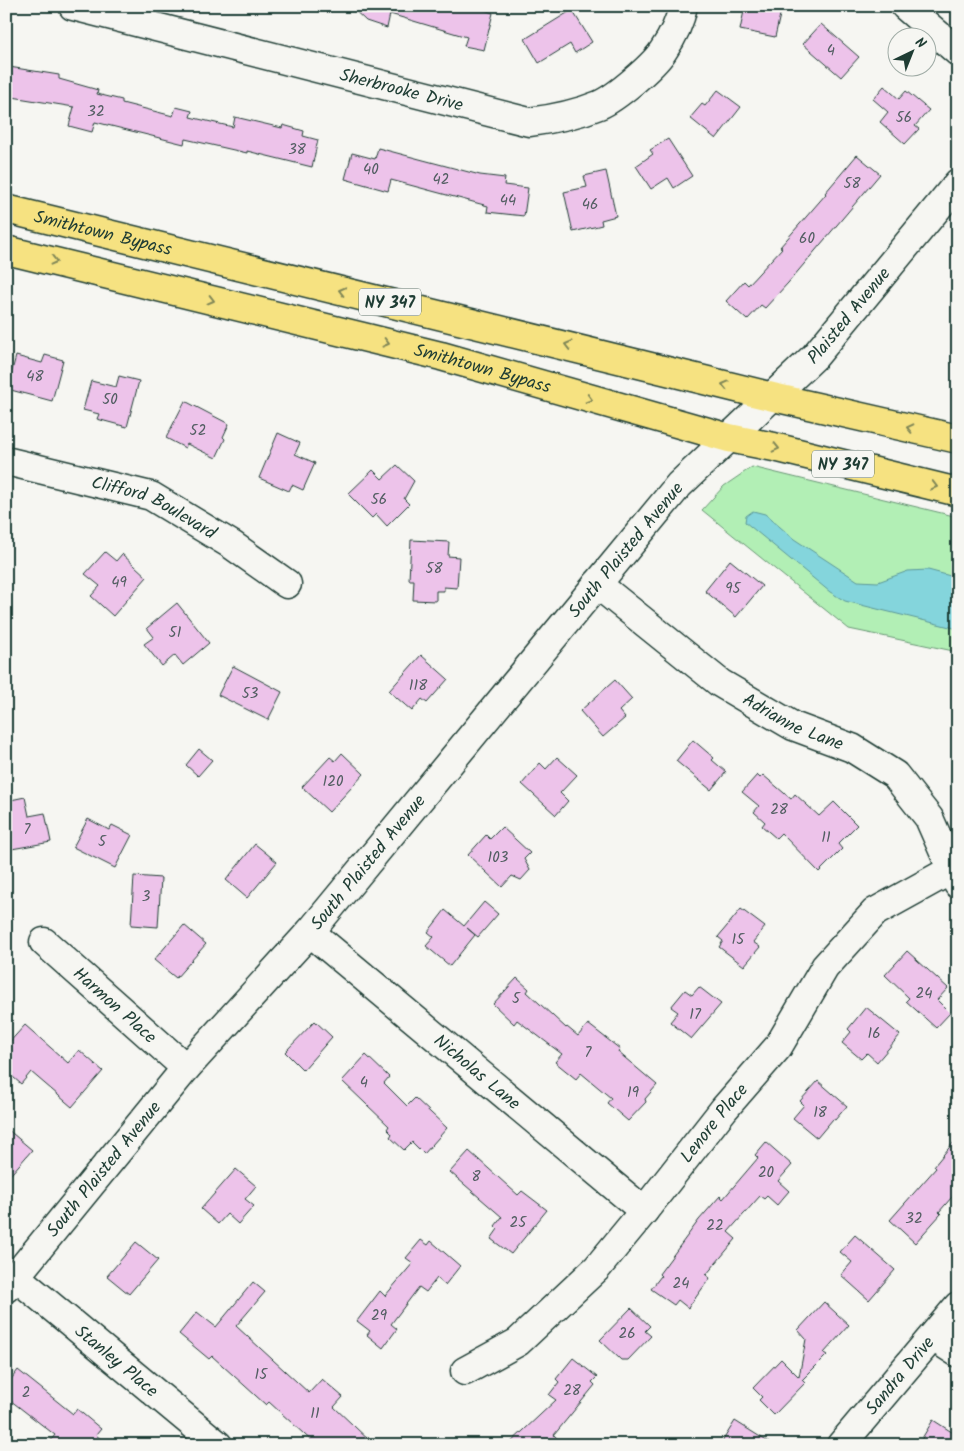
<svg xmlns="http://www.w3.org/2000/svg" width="964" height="1451" viewBox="0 0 964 1451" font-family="Kalam,sans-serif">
	<rect width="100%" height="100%" fill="#f6f6f2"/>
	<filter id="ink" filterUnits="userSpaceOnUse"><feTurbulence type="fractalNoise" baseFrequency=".02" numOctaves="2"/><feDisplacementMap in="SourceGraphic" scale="10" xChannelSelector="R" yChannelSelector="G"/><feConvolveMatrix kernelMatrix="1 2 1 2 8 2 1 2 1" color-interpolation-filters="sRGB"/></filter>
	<g filter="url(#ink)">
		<path fill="#b2efb5" stroke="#689674" d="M752,467L958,517V652L849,629L702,510L724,486Z"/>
		<path fill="#84d5dc" stroke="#5c9899" d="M753,511L765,514L794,539L858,581L878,582L908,571L928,570L958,578V629L845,601L830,592L745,522L746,516Z"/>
		<path fill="#edc3ea" stroke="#1f3d34" d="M350,6H472L493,13L484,50L464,46L467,37L390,14L387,28L366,21Z
			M745,6H782L775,37L740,30Z
			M572,10L592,42L575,53L570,44L539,63L525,39Z
			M821,24L859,57L841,77L803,44Z
			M9,67L59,75V79L98,90L97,94L122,100V103L173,116L176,107L192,111L190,117L233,127L235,117L282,128L283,125L304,131L303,136L318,140L312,167L247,151V153L185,139L184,144L95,122L92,132L69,126L74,107L6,96Z
			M884,86L899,99L906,91L929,110L915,126L919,129L905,144L880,122L888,112L873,99Z
			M718,90L741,107L716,139L690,118L702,104L705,106Z
			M668,139L692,176L674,188L668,178L651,189L636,166L653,154L650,150Z
			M378,148L480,175L505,178L504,185L528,188L524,216L487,212L488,206L391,180L388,191L345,179L352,153L375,159Z
			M857,155L880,174L788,283L765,308L761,305L747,320L726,301L744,281L748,285L782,248L780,247L826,194L825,193Z
			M606,171L616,216L601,220L602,225L573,232L564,192L587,187L584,176Z
			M45,355L63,360L52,401L7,389L16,356L42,363Z
			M119,376L139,381L127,427L97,419L99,414L83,410L91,381L116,387Z
			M185,401L229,424L223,437L225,439L216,458L187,444L185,448L166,438Z
			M278,433L300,443L295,454L315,463L303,490L292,485L289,491L259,478Z
			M397,465L414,481L404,499L409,504L387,526L376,514L372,518L348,494L373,470L382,479Z
			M411,540L449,542L448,556L459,557L457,588L444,587V591H436V601L413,600L414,580H409Z
			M105,552L116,561L122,554L147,577L113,616L91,596L100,586L85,574Z
			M730,560L762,586L736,617L705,591Z
			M177,603L209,643L183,665L175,655L162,666L144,644L154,637L147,628Z
			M421,655L448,679L427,703L422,699L412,711L389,691Z
			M233,666L282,692L268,720L218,695Z
			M615,680L632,699L619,711L625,718L603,737L580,711Z
			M693,740L714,758L712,760L726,772L711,790L676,761Z
			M199,749L212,760L198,776L186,765Z
			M342,753L364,774L329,812L302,787L330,757L335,761Z
			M557,757L577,775L560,793L568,801L556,815L522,784L540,763L546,769Z
			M757,775L760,778L763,775L791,799L795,794L819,816L834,802L857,825L838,844L842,849L819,872L781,833L776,838L762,826L765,822L754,812L759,806L742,792Z
			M25,797L29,816L45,813L51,842L6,850V801Z
			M88,819L109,830L112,825L132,835L115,868L73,847Z
			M502,827L530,853L524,859L530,870L521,880L512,876L502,887L468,855L486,835L490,839Z
			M255,844L277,862L247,898L226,880Z
			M134,876L161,878L158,927L131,925Z
			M484,902L498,914L478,937L467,928L475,935L450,966L426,946L434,937L428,932L445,910L464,926Z
			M741,909L765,927L753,942L760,947L744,966L719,947L723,941L718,937Z
			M184,925L206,944L176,978L154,960Z
			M907,951L948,988L937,1000L950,1013L936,1028L906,1001L909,998L885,975Z
			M517,978L529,989L527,992L566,1028L567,1027L578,1036L588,1024L620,1049L618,1052L657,1085L645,1099L646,1102L628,1121L607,1103L611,1098L581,1073L576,1079L555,1062L562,1054L517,1020L514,1024L493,1004Z
			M699,987L721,1004L691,1039L670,1022L678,1012L671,1007L685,990L692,995Z
			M866,1007L900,1035L877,1062L867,1053L861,1059L842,1043L851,1032L848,1029Z
			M315,1021L332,1037L303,1070L285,1052Z
			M25,1025L68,1063L79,1050L103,1071L72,1107L31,1072L21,1084L6,1071V1046Z
			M366,1055L389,1077L384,1083L407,1106L415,1098L447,1128L424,1154L412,1142L404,1150L390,1137L392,1134L387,1129L389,1126L342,1081Z
			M818,1081L847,1106L835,1120L833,1119L817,1138L793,1118L804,1105L800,1101Z
			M6,1128L32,1150L6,1180Z
			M958,1137V1190L939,1212L941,1214L915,1243L890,1220L936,1168L934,1166Z
			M766,1142L792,1165L778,1181L789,1191L777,1205L767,1196L764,1199L760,1196L728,1232L736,1239L706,1275L710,1278L688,1308L678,1300L674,1305L651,1289L661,1276L659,1274L699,1220L720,1196L723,1199L758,1158L755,1155Z
			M469,1151L518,1195L522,1191L547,1210L511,1254L491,1239L498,1229L495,1226L502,1217L450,1172Z
			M236,1169L256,1186L245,1199L254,1206L238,1224L227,1214L218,1224L201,1209Z
			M855,1235L895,1270L869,1300L841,1275L852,1262L840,1252Z
			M421,1240L428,1245L431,1241L460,1266L445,1285L437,1278L426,1292L419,1287L391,1324L397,1329L383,1348L367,1335L370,1331L357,1321L380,1291L385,1296L413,1263L406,1258Z
			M136,1242L158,1260L129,1294L107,1276Z
			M253,1282L265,1292L236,1326L309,1393L322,1379L343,1397L334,1407L374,1445H316L269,1402L266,1405L212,1356L209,1359L179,1334L197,1312L216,1327Z
			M824,1302L849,1325L824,1353L827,1355L802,1380L805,1383L774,1415L759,1400L762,1397L753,1388L781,1359L799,1377L806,1339L798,1330Z
			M631,1308L650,1326L645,1331L651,1336L628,1360H621L600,1340Z
			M573,1358L597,1377L592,1382L595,1385L554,1435L563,1445H508L556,1400L549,1395L559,1382L556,1379Z
			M18,1370L73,1414L77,1409L101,1429L96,1435L108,1445H47L55,1435L6,1397V1386Z
			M933,1420L958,1436V1445H918Z
			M735,1421L773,1445H720Z"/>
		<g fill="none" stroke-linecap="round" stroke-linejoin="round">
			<g stroke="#1f3d34" stroke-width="31">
				<g id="minor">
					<path id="s1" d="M73,6L529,122C553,119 577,114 599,105C616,98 653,66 663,51C672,38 680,22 683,6"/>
					<path d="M905,6L958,52"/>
					<path id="s2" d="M6,461L151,496L232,545L287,584"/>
					<path id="s3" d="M597,584L720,683L793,726L852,748L895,775L929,818L958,884"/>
					<path id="s4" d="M310,932L644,1211"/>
					<path id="s5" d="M44,942L186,1068"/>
					<path id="s6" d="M16,1277L218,1445"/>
					<path id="s7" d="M6,1288L186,1068L310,932L679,485L815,356L958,183"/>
					<path d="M933,1337L958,1353"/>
					<path id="s8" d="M465,1371L518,1342L597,1268L644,1211L724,1109L778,1047L825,967L875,912L951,870"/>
					<path id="s9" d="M841,1445L958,1306"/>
				</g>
			</g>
			<g stroke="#1f3d34" stroke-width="31">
				<g id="highway">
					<path id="s10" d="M6,209L773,397L958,439"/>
					<path id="s11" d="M6,250L441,356L729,438L774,447L958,492"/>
				</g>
			</g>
			<use href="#minor" stroke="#f6f6f2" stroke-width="28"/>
			<use href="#highway" stroke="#f6e281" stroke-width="28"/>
		</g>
		<defs><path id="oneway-chevron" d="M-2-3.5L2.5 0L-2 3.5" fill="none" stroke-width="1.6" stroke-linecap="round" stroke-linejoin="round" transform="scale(1.25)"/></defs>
		<g stroke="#808757">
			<use href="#oneway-chevron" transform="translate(54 261) rotate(14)"/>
			<use href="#oneway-chevron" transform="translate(342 291) rotate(-166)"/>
			<use href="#oneway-chevron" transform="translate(211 300) rotate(14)"/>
			<use href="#oneway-chevron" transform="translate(386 343) rotate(14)"/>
			<use href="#oneway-chevron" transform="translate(568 345) rotate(-166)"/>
			<use href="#oneway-chevron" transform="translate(725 385) rotate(-166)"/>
			<use href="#oneway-chevron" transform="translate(589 399) rotate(16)"/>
			<use href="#oneway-chevron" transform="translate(910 428) rotate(-167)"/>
			<use href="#oneway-chevron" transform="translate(776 448) rotate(13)"/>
			<use href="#oneway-chevron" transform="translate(934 486) rotate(14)"/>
		</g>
	</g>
	<g text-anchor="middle" stroke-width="4.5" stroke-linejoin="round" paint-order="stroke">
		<g font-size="15" fill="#525e62">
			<text x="831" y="55">4</text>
			<text x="96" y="116">32</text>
			<text x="904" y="122">56</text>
			<text x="297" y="154">38</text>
			<text x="371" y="174">40</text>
			<text x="441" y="184">42</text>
			<text x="852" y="188">58</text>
			<text x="508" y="205">44</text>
			<text x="590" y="209">46</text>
			<text x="807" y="243">60</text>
			<text x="35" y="381">48</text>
			<text x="110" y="404">50</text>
			<text x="198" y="435">52</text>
			<text x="379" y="504">56</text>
			<text x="434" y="573">58</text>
			<text x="119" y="587">49</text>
			<text x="733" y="593">95</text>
			<text x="175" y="637">51</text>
			<text x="418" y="690">118</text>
			<text x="250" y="698">53</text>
			<text x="333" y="786">120</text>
			<text x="779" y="814">28</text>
			<text x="27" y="834">7</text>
			<text x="826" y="842">11</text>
			<text x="102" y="846">5</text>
			<text x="498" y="862">103</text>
			<text x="146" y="901">3</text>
			<text x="738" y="944">15</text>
			<text x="924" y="998">24</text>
			<text x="516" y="1003">5</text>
			<text x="695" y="1019">17</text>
			<text x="874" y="1038">16</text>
			<text x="588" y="1057">7</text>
			<text x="364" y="1087">4</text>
			<text x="633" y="1097">19</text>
			<text x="820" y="1117">18</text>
			<text x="766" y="1177">20</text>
			<text x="476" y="1181">8</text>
			<text x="914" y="1223">32</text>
			<text x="518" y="1227">25</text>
			<text x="715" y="1230">22</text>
			<text x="681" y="1288">24</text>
			<text x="379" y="1320">29</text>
			<text x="627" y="1338">26</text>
			<text x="261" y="1379">15</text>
			<text x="572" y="1395">28</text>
			<text x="26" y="1397">2</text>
			<text x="315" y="1418">11</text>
		</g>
		<g fill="#f6f6f2" stroke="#60746d" stroke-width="1">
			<rect x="359" y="288.5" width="62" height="27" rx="4"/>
			<rect x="812" y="450.5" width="62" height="27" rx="4"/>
		</g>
		<g font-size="16" font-weight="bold" fill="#1f3d34">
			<text x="390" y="308">NY 347</text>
			<text x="843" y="470">NY 347</text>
		</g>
		<g font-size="18" fill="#1f3d34" stroke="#f6f6f2">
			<text dy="6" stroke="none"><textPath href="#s1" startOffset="339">Sherbrooke Drive</textPath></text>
			<text dy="6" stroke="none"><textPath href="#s10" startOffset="100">Smithtown Bypass</textPath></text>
			<text dy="6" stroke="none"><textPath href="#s7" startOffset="1288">Plaisted Avenue</textPath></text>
			<text dy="6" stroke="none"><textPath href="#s11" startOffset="491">Smithtown Bypass</textPath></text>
			<text dy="6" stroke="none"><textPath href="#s2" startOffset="156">Clifford Boulevard</textPath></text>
			<text dy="6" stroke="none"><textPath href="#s7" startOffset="964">South Plaisted Avenue</textPath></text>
			<text dy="6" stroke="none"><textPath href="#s3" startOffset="241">Adrianne Lane</textPath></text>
			<text dy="6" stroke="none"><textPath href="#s7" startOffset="559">South Plaisted Avenue</textPath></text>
			<text dy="6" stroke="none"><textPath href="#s5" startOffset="95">Harmon Place</textPath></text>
			<text dy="6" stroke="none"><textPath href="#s4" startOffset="218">Nicholas Lane</textPath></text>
			<text dy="6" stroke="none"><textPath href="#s8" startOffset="355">Lenore Place</textPath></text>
			<text dy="6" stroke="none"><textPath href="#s7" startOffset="154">South Plaisted Avenue</textPath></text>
			<text dy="6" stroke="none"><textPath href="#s6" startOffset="131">Stanley Place</textPath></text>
			<text dy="6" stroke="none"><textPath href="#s9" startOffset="91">Sandra Drive</textPath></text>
		</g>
	</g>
	<rect width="964" height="1451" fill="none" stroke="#f6f6f2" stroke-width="25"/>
	<rect x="12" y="12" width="939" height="1426" fill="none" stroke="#1f3d34" stroke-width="2" filter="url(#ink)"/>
	<g transform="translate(912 52) rotate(43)"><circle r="24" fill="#f6f6f2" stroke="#a0aca6"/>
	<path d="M0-4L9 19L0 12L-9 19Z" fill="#1f3d34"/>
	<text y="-8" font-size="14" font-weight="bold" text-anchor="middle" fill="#1f3d34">N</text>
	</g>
</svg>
